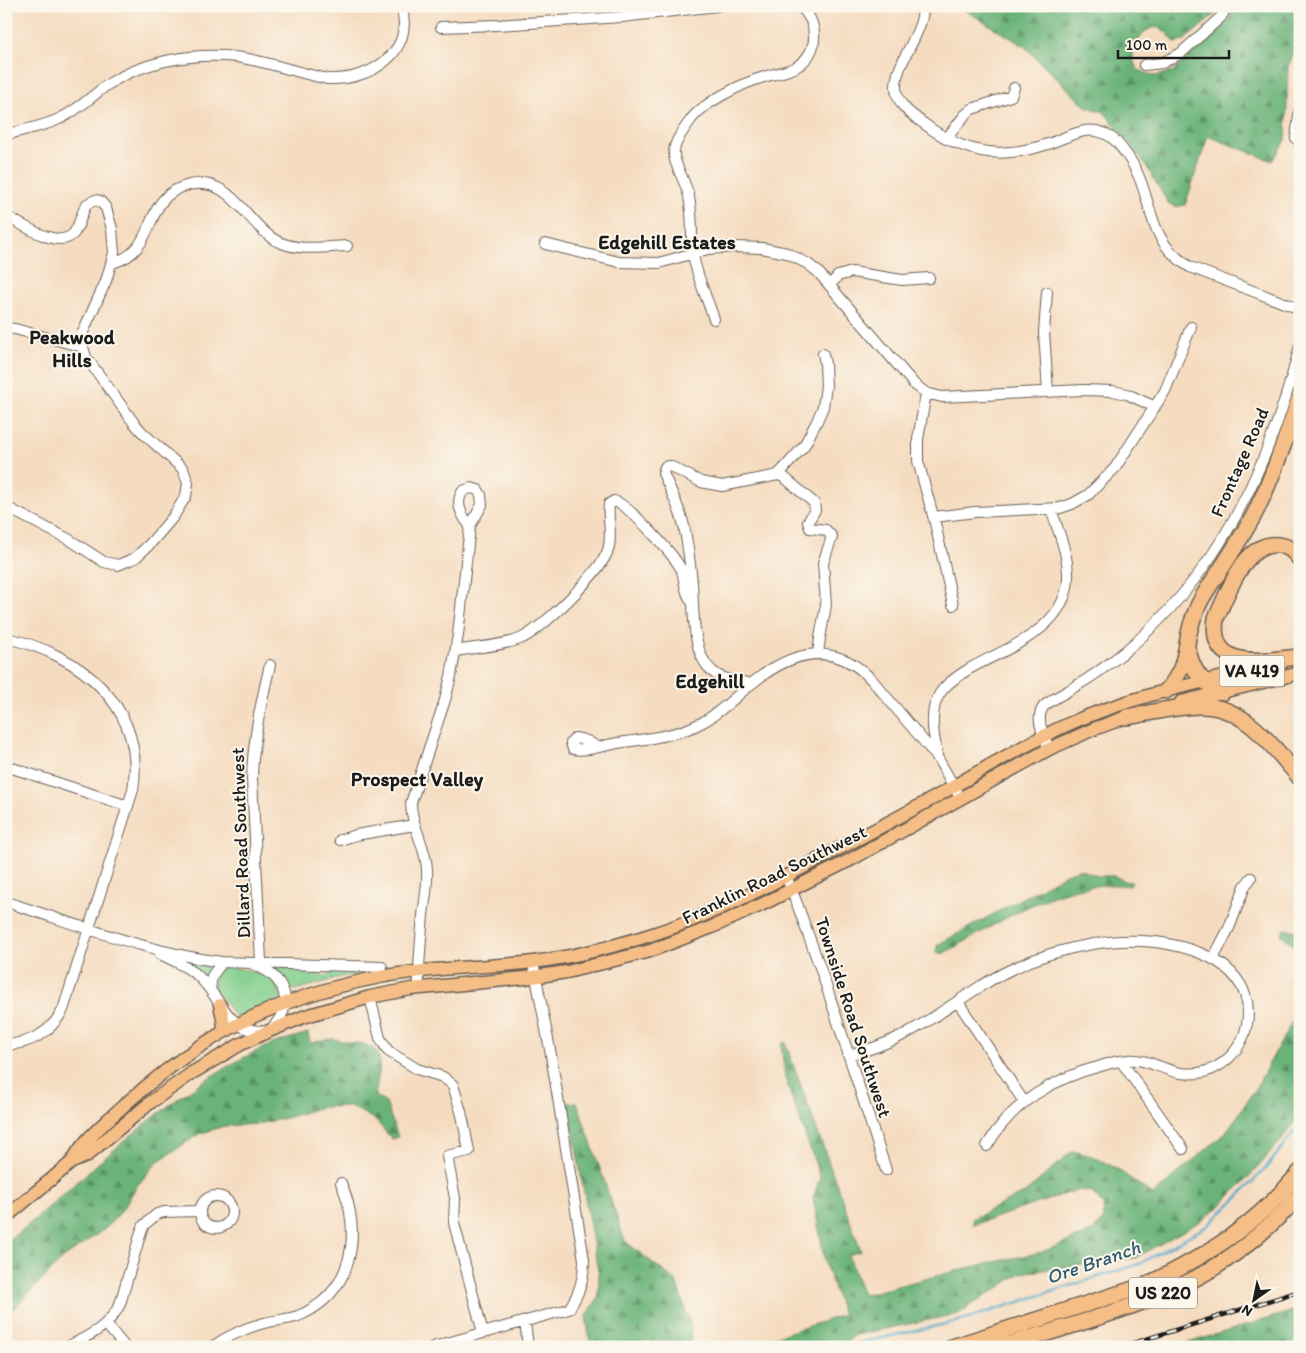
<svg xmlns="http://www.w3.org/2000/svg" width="1306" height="1353" viewBox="0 0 1306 1353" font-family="Itim,sans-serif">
	<defs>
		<pattern id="forest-firs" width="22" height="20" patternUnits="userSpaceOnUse" patternTransform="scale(1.25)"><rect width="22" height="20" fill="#69b278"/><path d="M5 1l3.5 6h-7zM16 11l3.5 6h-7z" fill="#569062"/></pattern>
	</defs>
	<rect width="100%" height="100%" fill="#fbf7ec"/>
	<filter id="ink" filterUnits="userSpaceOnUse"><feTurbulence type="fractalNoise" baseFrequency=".02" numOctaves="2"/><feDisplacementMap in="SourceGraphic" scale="10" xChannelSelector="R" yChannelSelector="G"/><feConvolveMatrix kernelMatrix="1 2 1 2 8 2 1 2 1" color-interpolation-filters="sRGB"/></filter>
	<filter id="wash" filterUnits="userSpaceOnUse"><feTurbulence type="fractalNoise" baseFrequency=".0096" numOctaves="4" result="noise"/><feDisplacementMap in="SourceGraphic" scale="20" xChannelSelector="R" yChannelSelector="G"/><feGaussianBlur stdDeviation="1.12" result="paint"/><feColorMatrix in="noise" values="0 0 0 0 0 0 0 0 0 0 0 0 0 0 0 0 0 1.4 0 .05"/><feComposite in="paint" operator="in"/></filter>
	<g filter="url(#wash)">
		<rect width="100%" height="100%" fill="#f5dcc0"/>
		<path fill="#82cf8d" stroke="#4f7654" d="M190,961L215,966L208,980L189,964Z
			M229,967L265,974L273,979L282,999L237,1019L214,987V977L222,968Z
			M305,967C314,970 319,979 329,975L332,970H382L341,977L295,990L286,987L275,972L277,968Z"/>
		<path fill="url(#forest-firs)" stroke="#42674a" d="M958,6H1219L1216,14L1183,41L1175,43C1164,26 1151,20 1139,40C1136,44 1132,53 1133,59C1133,62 1137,67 1138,70L1155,76L1172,72L1228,21L1234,6H1300V39L1288,67L1286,140L1272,161L1208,136L1185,205L1176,207L1168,203L1142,159L1104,112L1085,106L1024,46Z
			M1079,869L1098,876H1115L1124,881L1131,882L1132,884L1130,886C1059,877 1002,923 942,954L937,952V945L1066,874Z
			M1284,929L1300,931V951L1281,934Z
			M1300,965V999L1289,980Z
			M1300,1007V1114L1288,1132L1254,1172L1218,1208L1201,1221L1135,1258L1021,1273L958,1314L855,1335L841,1347H743L843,1315L825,1263L813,1198L820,1177L785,1078L781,1044L785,1042L861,1251L848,1255L863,1295L971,1267L1042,1252L1093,1231L1104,1219L1103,1205L1092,1192L1077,1190L973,1225L972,1219L1026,1192L1073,1151L1092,1156L1116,1168L1153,1195L1225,1133L1239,1114L1259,1082Z
			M308,1033L310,1043C317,1042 325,1039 333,1039C339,1039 345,1043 352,1043C390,1043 379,1069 375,1096L386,1103L398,1137L392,1139L374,1119L350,1106L322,1107L286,1118L257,1124L224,1126L199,1134L157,1162L137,1186L120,1213L106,1228L65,1257L6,1316V1241L20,1232C99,1165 175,1086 272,1044C283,1040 296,1037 308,1033Z
			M577,1102L625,1241L676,1281L691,1327L690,1339L692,1347H591L586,1317L598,1298L599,1276L568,1103Z
			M1300,1309V1346L1298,1347H1174Z"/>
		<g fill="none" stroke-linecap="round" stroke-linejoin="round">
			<path stroke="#50aacd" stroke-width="2.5" d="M851,1347L855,1344L959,1321L1139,1264L1207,1226L1239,1196L1266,1168L1300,1125"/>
		</g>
	</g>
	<g filter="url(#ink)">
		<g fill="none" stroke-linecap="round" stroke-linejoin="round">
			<g stroke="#685f55" stroke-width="12">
				<path id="minor" d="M923,6C924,34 895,62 896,88C897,105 911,114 923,123C948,142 978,156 1011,152C1023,151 1036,148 1048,144C1069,137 1090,121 1112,138C1118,142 1122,149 1127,155C1156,196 1142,238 1190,267L1300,309
					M441,27L496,25L622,17L717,6
					M1144,65L1162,63L1181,53L1221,17L1227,6
					M1300,108L1296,138L1300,143
					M6,135C24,129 44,127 61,118C78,110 92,96 107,85C140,63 185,54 224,56C259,58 293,72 328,79C369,81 416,53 401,6
					M946,139L965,115L972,109L1011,96L1014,88
					M6,216C22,224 59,251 74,233C80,225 81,213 87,204L95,200L100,201L106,208L112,229L114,253L106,281L83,332V347L86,357L134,423L144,434L183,469L188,483L186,496L173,517L150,544L135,558L118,565L104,562L70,540L6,507
					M545,244L619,262L659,263L708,249L736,247L762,248L787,253L808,264L818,272L914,384L926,393L942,397L1083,390L1113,391L1127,394L1155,407
					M112,263C161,250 139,197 189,185C231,175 246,223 275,240C296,252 324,247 347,246
					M830,285L838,276L852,272L902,280L929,278
					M1047,292L1044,332L1048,392
					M714,319C707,298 696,275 693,254C691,235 693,216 689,197C687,183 672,162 674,151C675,141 684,129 690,121C702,103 743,83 764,77C775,73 790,72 799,65C820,50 818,22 800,6
					M6,328L15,329L83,347
					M926,393L918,439V461L935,523L953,605
					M778,475L784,477L814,503L815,510L808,522L810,528L826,530L832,537L823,563L826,605L820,638L818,654
					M934,517L975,512L1060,508L1072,504L1088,495L1115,468L1165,391L1191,327
					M6,638C81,654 146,707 133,790L63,1010C50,1033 32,1043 6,1045
					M456,651C476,647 502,646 520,639C540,631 602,571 608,550C613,535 607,519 609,504L614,501C628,504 674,555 681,569C686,581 683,590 692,602
					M751,684C738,680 722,681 712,671C691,653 694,608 692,583C690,563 688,542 683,522C678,505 670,489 663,473L665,467L670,466L701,482L722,486L778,475L804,446L817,421L823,407L826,386L825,364L823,354
					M596,747C590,741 583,739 575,738L571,743L573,749C586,752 605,745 618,743C646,739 678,736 703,722C726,709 742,689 763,675C801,648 840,645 873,681L937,757L957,792
					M1049,749C1044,735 1034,719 1044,706C1054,698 1065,693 1076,686C1092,677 1108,665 1123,653C1220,574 1270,465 1300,346
					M937,756C935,739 930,721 935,704C940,687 955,678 969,669C1006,648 1065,630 1068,579C1069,555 1058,531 1051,509
					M6,766L128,806
					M340,840L356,835L414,825
					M786,876L796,901L821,970L886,1170
					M6,902C77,924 149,953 222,962L382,967
					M160,954C173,960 186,966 197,975C224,999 225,1034 269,1031C297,1005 286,976 252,964
					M1213,959L1229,928L1245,886L1251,878
					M261,962L252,778C253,739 261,703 270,665
					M419,988C418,964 421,940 423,915C425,900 428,885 427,869C426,846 411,826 411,803L445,700L451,676L458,635L470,526L482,505L481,495L478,490L471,488L463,491C454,503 462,516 470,526
					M210,990L212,976L222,962
					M370,997L380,1038L388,1051L417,1069L443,1077L453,1085L462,1115L469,1151L447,1156L455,1198L454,1223L483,1333
					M958,1002L1024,1102
					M848,1055C901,1044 937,1014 981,986C1045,946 1138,924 1209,957C1230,967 1248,986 1248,1012C1248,1048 1219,1078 1181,1073C1162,1070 1147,1058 1128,1060C1119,1060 1110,1063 1101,1066C1054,1078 1011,1103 987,1146
					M1121,1061L1183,1149
					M200 1212a16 16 0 1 1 32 0a16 16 0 1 1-32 0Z
					M525,1322L528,1347
					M106,1324L125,1347
					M67,1347C90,1335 108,1328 120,1304L141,1232L144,1225L157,1214L164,1212L199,1211
					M212,1347C228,1336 245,1328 264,1323C276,1320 287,1320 298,1316C353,1294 363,1233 341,1183
					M433,1347L569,1309C580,1292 584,1279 584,1260L551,1055L533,962"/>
			</g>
			<g stroke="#685f55" stroke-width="15">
				<path id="major" d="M1181,702L1300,673
					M220,1005L223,1018L224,1031
					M72,1162C81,1144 96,1131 111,1117C156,1076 203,1039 259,1014C298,997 338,985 380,977C431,967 482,968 533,962C573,957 612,947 650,935C710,916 766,887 821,858C861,837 900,817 939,795C980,771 1020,747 1062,727C1131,695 1207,681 1281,664
					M6,1217L72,1162L86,1156L151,1102L192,1073L241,1044L269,1031L303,1017L370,997L411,989L525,978L567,972L650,951L712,927L761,905L852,859L1049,749L1094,729L1135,714"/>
			</g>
			<g stroke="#685f55" stroke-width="18">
				<path id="highway" d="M1300,560C1295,551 1288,546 1278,545C1244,541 1228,594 1216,618C1208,673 1265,660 1300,657
					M1188,650C1194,674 1201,682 1223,692
					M1166,691C1192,663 1182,642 1196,611C1201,597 1211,584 1219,572C1231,554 1242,536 1253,517C1273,478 1287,437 1300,396
					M1127,717C1151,713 1176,706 1200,706C1245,705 1273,747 1300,778
					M952,1347L1146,1285C1207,1256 1256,1225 1300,1172
					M1001,1347C1062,1328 1125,1312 1182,1285C1227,1264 1267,1231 1300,1195"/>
			</g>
			<use href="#minor" stroke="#fff" stroke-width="10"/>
			<use href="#major" stroke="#f5be86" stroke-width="12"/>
			<use href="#highway" stroke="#f5be86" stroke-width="15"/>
			<g stroke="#1c1c1c" stroke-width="4.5">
				<path id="rail" d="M1121,1347L1300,1291"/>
			</g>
			<use href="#rail" stroke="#fbf7ec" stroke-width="2.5" stroke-dasharray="8" stroke-linecap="butt"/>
		</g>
	</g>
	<g text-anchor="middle" stroke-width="4" stroke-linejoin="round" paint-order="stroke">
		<g fill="#fbf7ec" stroke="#5f5e5a" stroke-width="1">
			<rect x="1219.5" y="655.5" width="65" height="31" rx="4"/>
			<rect x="1129" y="1277.5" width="68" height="31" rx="4"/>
		</g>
		<g font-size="18" font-weight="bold" fill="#1c1c1c">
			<text x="1252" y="677">VA 419</text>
			<text x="1163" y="1299">US 220</text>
		</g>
		<g font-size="19" fill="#1c1c1c" stroke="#fbf7ec">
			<text transform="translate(1239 462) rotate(-66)" y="7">Frontage Road</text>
			<text transform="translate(240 843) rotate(-92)" y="7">Dillard Road Southwest</text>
			<text transform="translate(774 874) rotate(-26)" y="7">Franklin Road Southwest</text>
			<text transform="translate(854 1017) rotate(72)" y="7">Townside Road Southwest</text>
		</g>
		<g font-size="20" font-weight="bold" fill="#1c1c1c" stroke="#fbf7ec">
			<text x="667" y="249">Edgehill Estates</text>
			<text x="72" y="344">Peakwood<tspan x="72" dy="23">Hills</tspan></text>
			<text x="710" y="688">Edgehill</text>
			<text x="417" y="786">Prospect Valley</text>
		</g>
		<g font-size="20" font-style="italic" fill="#335c6c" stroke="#fbf7ec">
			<text transform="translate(1093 1262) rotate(-19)" y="7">Ore Branch</text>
		</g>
	</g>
	<rect width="1306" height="1353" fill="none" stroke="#fbf7ec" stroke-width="25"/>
	<g transform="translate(1254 1300) rotate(213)" stroke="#fbf7ec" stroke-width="4" paint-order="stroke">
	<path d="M0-4L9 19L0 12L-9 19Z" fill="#1c1c1c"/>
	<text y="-8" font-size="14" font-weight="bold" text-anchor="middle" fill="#1c1c1c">N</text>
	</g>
	<path d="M1118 50v8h111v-8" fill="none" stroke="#1c1c1c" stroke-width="2.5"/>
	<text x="1126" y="50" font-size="15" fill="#1c1c1c" stroke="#fbf7ec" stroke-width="4" paint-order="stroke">100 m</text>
</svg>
